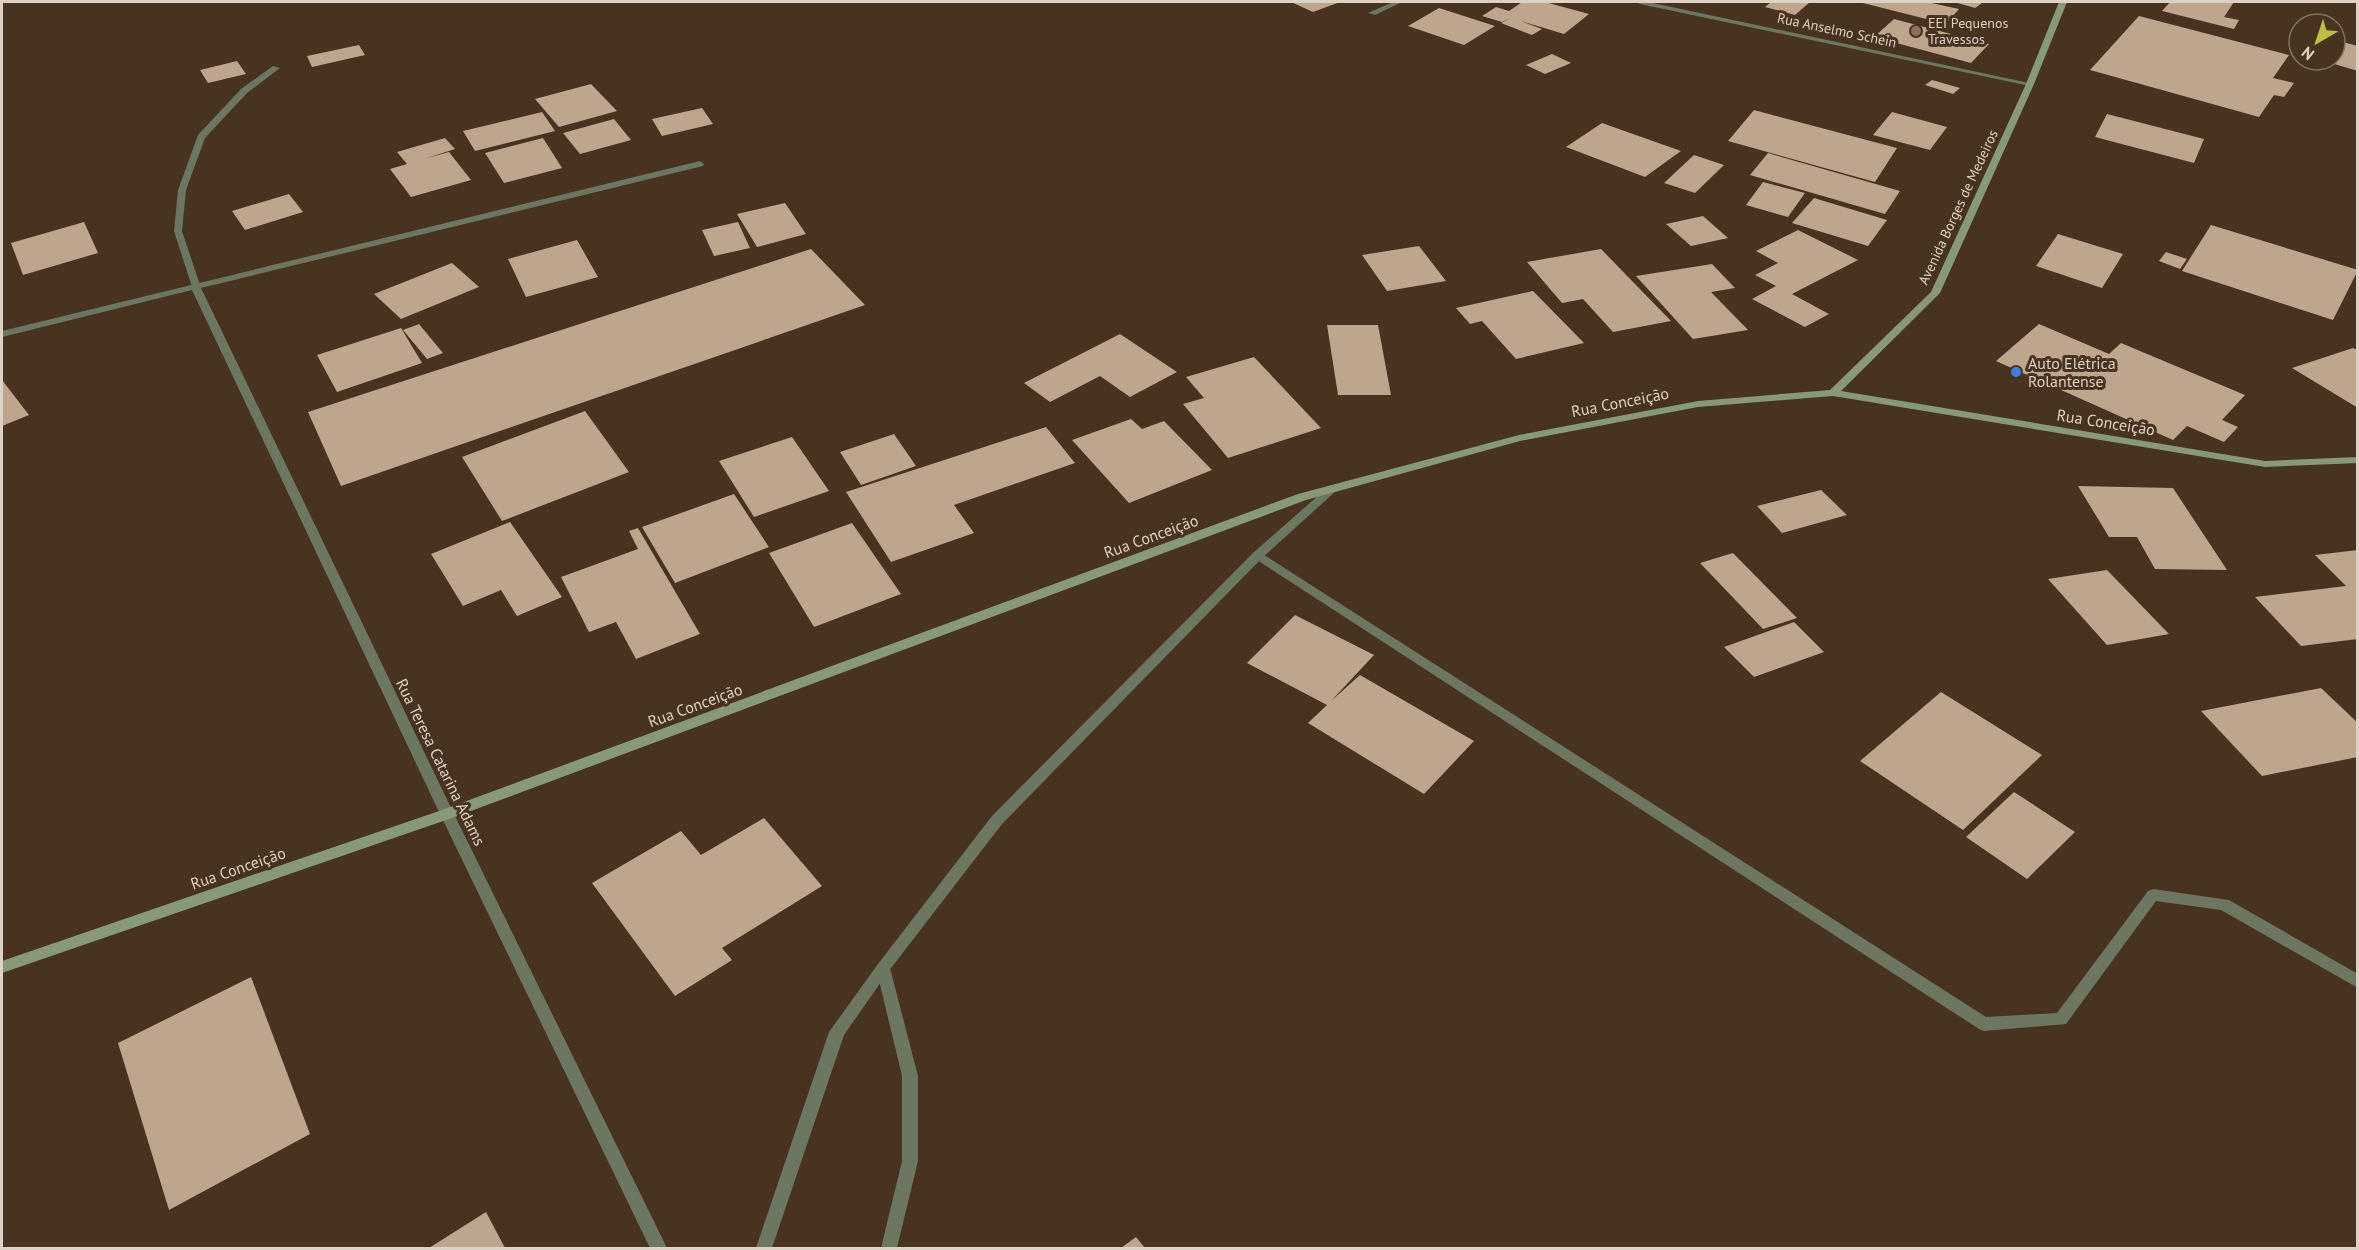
<svg xmlns="http://www.w3.org/2000/svg" width="2359" height="1250" viewBox="0 0 2359 1250" font-family="'PT Sans',sans-serif">
	<rect width="100%" height="100%" fill="#47331f"/>
	<path fill="#bda58e" d="M1291,2H1340L1313,12Z
		M1522,2H1545L1589,14L1564,34L1521,21L1542,29L1532,35L1501,23L1511,18L1502,22L1482,16L1496,7L1509,11Z
		M1771,2H1810L1795,15L1765,7Z
		M1859,2H1927L1959,9L1946,24Z
		M1954,2H1978L1982,3L1975,8Z
		M2170,2H2234L2224,17L2239,20L2234,29L2162,11Z
		M1439,8L1495,26L1464,45L1408,26Z
		M2139,16L2289,55L2273,78L2294,83L2284,97L2274,95L2259,117L2090,70Z
		M1894,19L1989,44L1971,63L1874,37Z
		M2335,40L2358,46V71L2324,61L2335,60Z
		M359,45L365,55L312,67L307,56Z
		M1552,54L1571,63L1545,74L1526,65Z
		M237,61L246,74L208,83L200,70Z
		M1932,80L1960,88L1953,94L1925,85Z
		M591,84L617,111L559,127L535,99Z
		M702,108L713,124L662,136L652,119Z
		M1754,110L1897,148L1875,182L1728,141Z
		M542,112L555,131L475,151L463,131Z
		M1892,112L1947,127L1930,150L1873,135Z
		M2107,114L2204,139L2194,163L2095,137Z
		M614,119L631,140L580,154L563,133Z
		M1602,123L1681,151L1645,177L1566,147Z
		M445,138L455,149L424,159L449,152L471,180L411,197L390,169L407,164L397,152Z
		M543,138L562,168L504,183L485,153Z
		M1768,153L1900,191L1885,214L1750,175Z
		M1694,155L1724,165L1695,193L1664,183Z
		M1763,182L1805,193L1788,217L1746,205Z
		M289,194L303,212L245,230L232,211Z
		M1814,198L1887,220L1868,246L1792,223Z
		M785,203L806,234L757,247L737,214Z
		M1703,216L1728,238L1691,246L1666,224Z
		M84,222L98,253L23,275L11,243Z
		M738,222L750,248L714,256L702,230Z
		M2211,225L2358,270L2333,320L2182,271Z
		M1798,230L1858,260L1792,294L1829,314L1805,327L1752,299L1776,286L1755,275L1778,263L1756,251Z
		M2058,234L2123,254L2102,288L2036,266Z
		M577,240L598,277L526,297L508,259Z
		M1419,246L1446,281L1387,291L1362,255Z
		M811,249L865,305L341,486L308,412Z
		M1601,249L1671,321L1613,332L1583,299L1562,303L1527,262Z
		M2166,252L2187,259L2180,269L2159,261Z
		M452,263L479,287L401,319L374,294Z
		M1712,264L1735,288L1711,292L1748,330L1693,339L1636,276Z
		M1533,291L1584,343L1516,359L1482,321L1470,324L1456,308Z
		M419,324L443,353L427,359L403,330Z
		M2039,324L2109,354L2121,343L2245,395L2222,420L2238,427L2224,442L2187,426L2173,440L1996,361Z
		M1327,325H1378L1391,395H1338Z
		M401,328L422,363L337,392L317,355Z
		M1120,334L1177,372L1130,397L1100,376L1050,402L1024,383Z
		M2353,348L2358,350V408L2292,368Z
		M1254,357L1321,428L1228,458L1183,404L1204,398L1186,377Z
		M2,380L29,415L2,426Z
		M585,411L629,472L502,521L462,457Z
		M1131,419L1142,429L1164,421L1212,470L1129,503L1072,440Z
		M1046,427L1075,463L954,505L974,533L891,562L846,492Z
		M894,434L916,466L861,485L840,452Z
		M792,437L829,491L754,517L719,461Z
		M2078,486L2173,488L2227,570L2155,569L2137,537H2109Z
		M1821,490L1847,515L1782,533L1757,506Z
		M734,494L769,547L675,583L642,527Z
		M510,522L562,597L517,616L501,590L463,606L431,554Z
		M852,523L901,594L814,627L769,553Z
		M638,528L700,634L636,659L616,622L589,632L561,577L638,549L629,531Z
		M2358,550V639L2301,646L2255,597L2346,586L2315,555Z
		M1733,553L1797,618L1763,629L1700,563Z
		M2107,570L2169,634L2107,645L2048,579Z
		M1295,615L1374,655L1331,701L1360,675L1474,741L1424,794L1308,723L1327,705L1247,663Z
		M1794,622L1824,652L1754,677L1724,647Z
		M2321,688L2358,723V757L2262,776L2201,711Z
		M1941,692L2042,755L1963,830L1860,761Z
		M2014,792L2075,832L2027,879L1966,837Z
		M764,818L822,886L722,948L732,960L675,996L592,883L681,831L701,855Z
		M251,977L310,1134L169,1210L118,1043Z
		M486,1212L505,1248H429Z
		M1136,1237L1145,1248H1121Z"/>
	<g fill="none" stroke-linecap="round" stroke-linejoin="round">
		<path fill="#6c7661" fill-rule="evenodd" d="M273,66L280,68L247,93L205,138L186,190L182,231L201,288L199,290H193L174,231L178,190L198,135L241,89Z
			M1258,551L1986,1017L2057,1013L2148,891L2153,889L2229,900L2358,974V988L2221,910L2156,901L2066,1024L1984,1031L1979,1029L1254,558L1252,555L1254,552Z"/>
		<path fill="#6c7661" fill-rule="evenodd" d="M1393,2H1402L1375,15L1368,13Z
			M1637,2H1648L2034,84L2030,86L1640,4Z
			M700,161L704,164L703,166L201,288L454,814L667,1248H650L440,814L192,290L2,337V331Z
			M883,962L888,964L890,968L918,1076V1161L897,1248H881L902,1161V1076L876,968L878,964Z"/>
		<path fill="#6c7661" fill-rule="evenodd" d="M1332,485L1337,489L1336,491L1262,558L1002,824L888,972L844,1035L772,1248H756L829,1032L878,964L992,816L1254,552L1328,487Z"/>
		<path fill="#897" fill-rule="evenodd" d="M2059,2H2067L2034,84L1940,293L1841,391L2265,461L2358,457V463L2265,467L1833,396L1698,407L1520,441L1306,500L452,818L2,973V961L442,810L1298,494L1519,435L1698,401L1830,390L1931,292L2026,84Z"/>
	</g>
	<circle fill="#8d6e63" stroke="#47331f" stroke-width="2" cx="1916" cy="31" r="6"/>
	<circle fill="#3f7fe0" stroke="#47331f" stroke-width="2" cx="2016" cy="372" r="6"/>
	<g text-anchor="middle" stroke-width="6" stroke-linejoin="round" paint-order="stroke">
		<g font-size="14" fill="#ded1c6" stroke="#47331f" text-anchor="start">
			<text x="1928" y="28">EEI Pequenos<tspan x="1928" dy="16">Travessos</tspan></text>
		</g>
		<g font-size="14" fill="#ded1c6" stroke="#47331f">
			<text transform="translate(1837 30) rotate(12)" y="5">Rua Anselmo Schein</text>
			<text transform="translate(1958 207) rotate(-65)" y="5">Avenida Borges de Medeiros</text>
		</g>
		<g font-size="16" fill="#ded1c6" stroke="#47331f" text-anchor="start">
			<text x="2028" y="369">Auto Elétrica<tspan x="2028" dy="18">Rolantense</tspan></text>
		</g>
		<g font-size="16" fill="#ded1c6" stroke="#47331f">
			<text transform="translate(1620 402) rotate(-11)" y="6">Rua Conceição</text>
			<text transform="translate(2106 422) rotate(9)" y="6">Rua Conceição</text>
			<text transform="translate(1151 536) rotate(-20)" y="6">Rua Conceição</text>
			<text transform="translate(695 705) rotate(-20)" y="6">Rua Conceição</text>
			<text transform="translate(441 762) rotate(64)" y="6">Rua Teresa Catarina Adams</text>
			<text transform="translate(238 868) rotate(-19)" y="6">Rua Conceição</text>
		</g>
	</g>
	<rect width="2359" height="1250" fill="none" stroke="#ded1c6" stroke-width="6"/>
	<g transform="translate(2317 42) rotate(219)"><circle r="28" fill="#47331f" stroke="#837262" stroke-width="1.5"/>
	<path d="M0-4.5L10 22L0 15L-10 22Z" fill="#bbc045"/>
	<text y="-9" font-size="16" font-weight="bold" text-anchor="middle" fill="#ded1c6">N</text>
	</g>
</svg>
